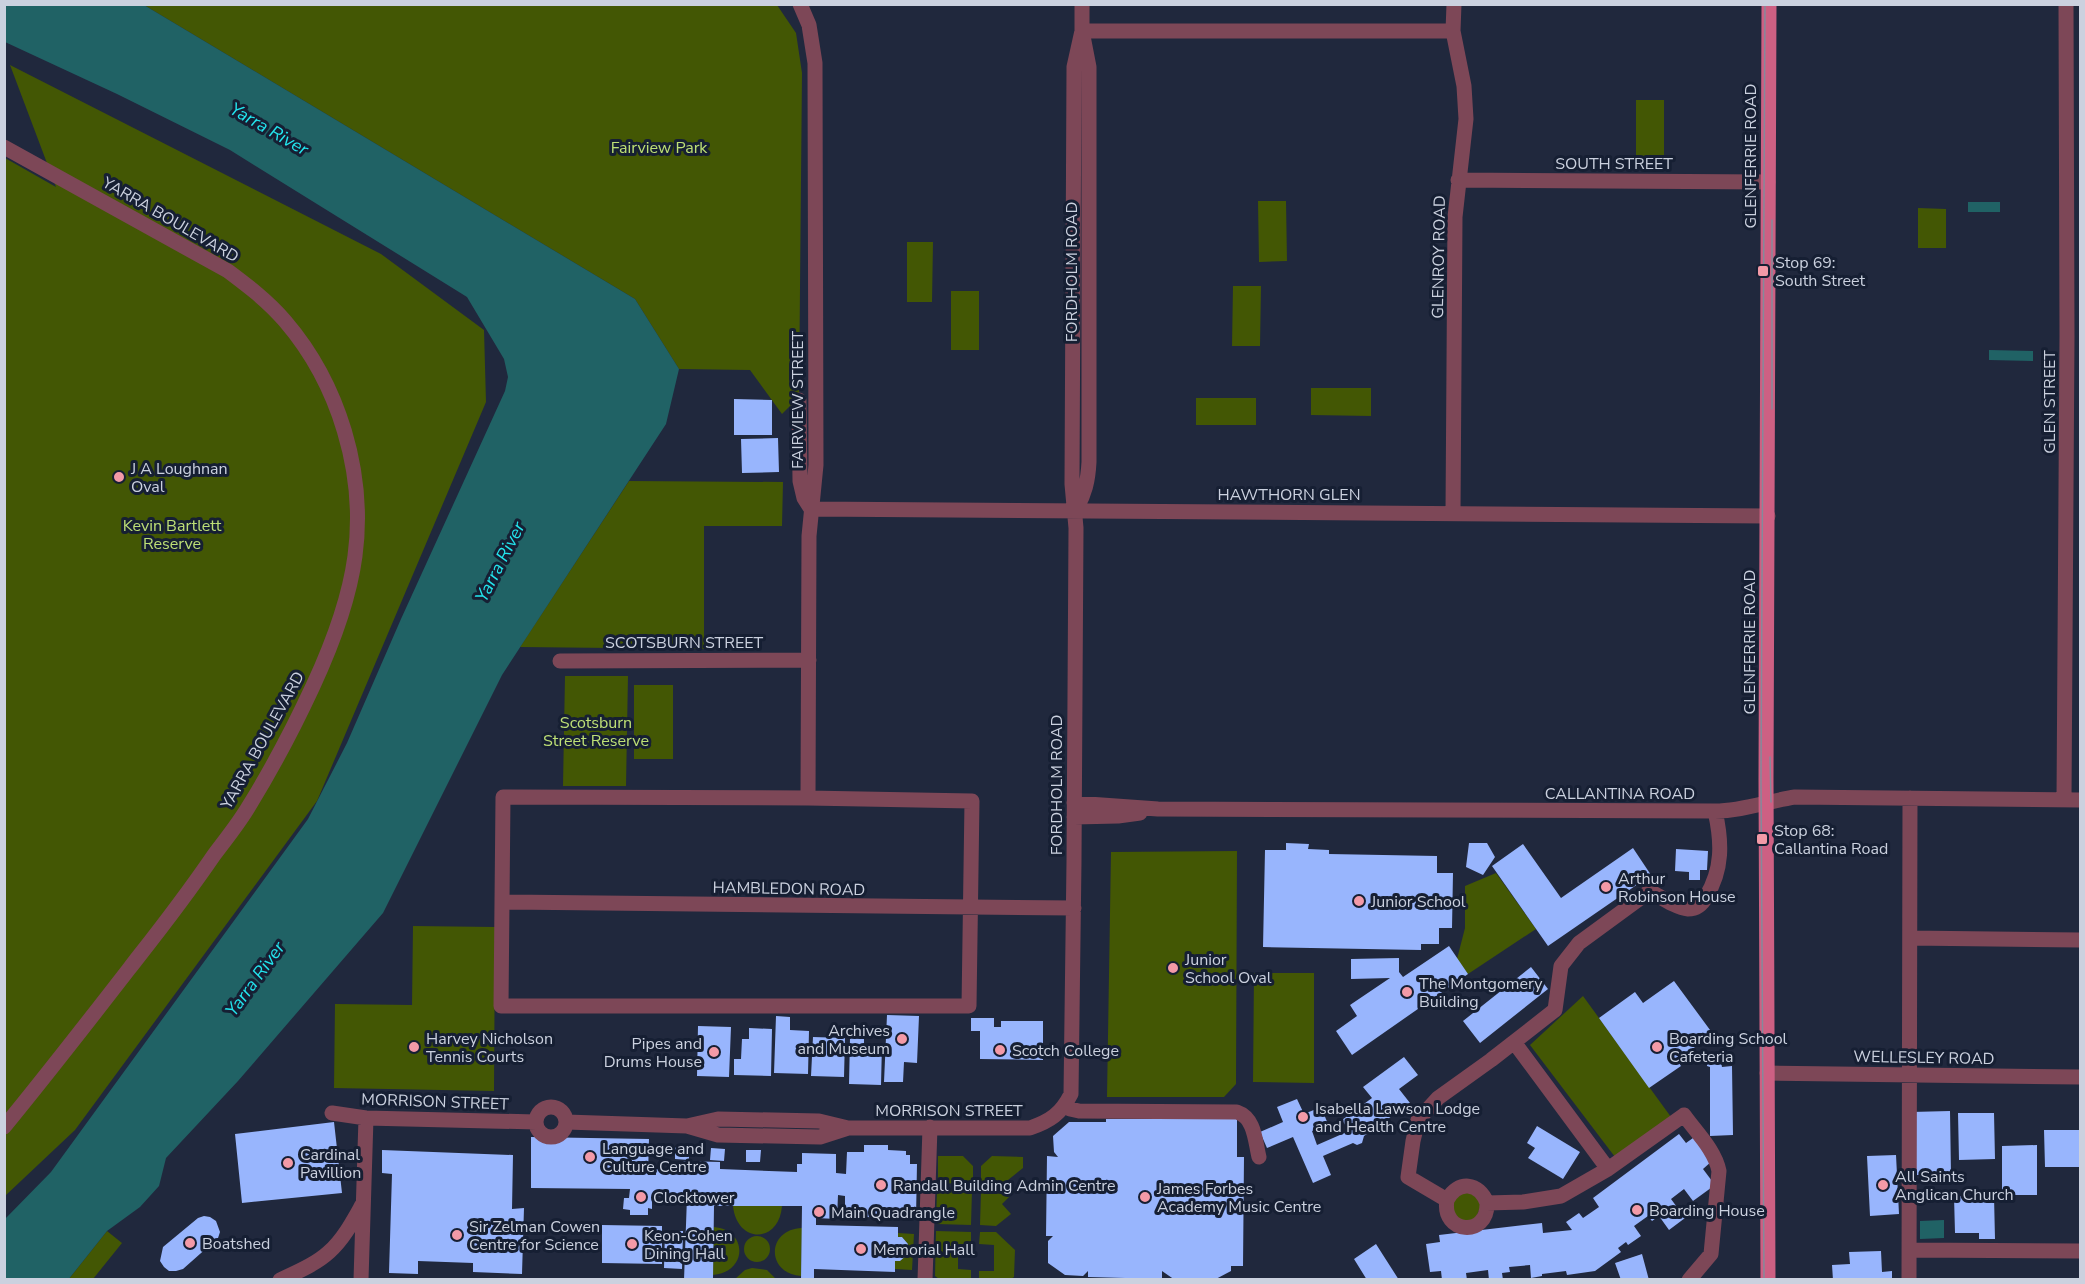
<svg xmlns="http://www.w3.org/2000/svg" width="2085" height="1284" viewBox="0 0 2085 1284" font-family="'Nunito Sans',sans-serif">
	<rect width="100%" height="100%" fill="#20283d"/>
	<path fill="#435704" d="M144,5H777L796,33L802,73L799,397L782,414L750,370L679,369L635,299Z
		M10,65L381,254L484,330L486,402L317,801L75,1130L5,1196V158L56,187Z
		M1636,100H1664V160H1636Z
		M1258,201H1286L1287,261L1259,262Z
		M1918,208L1946,209V248H1918Z
		M907,242H933L932,302H907Z
		M1233,286H1261L1260,346H1232Z
		M951,291H979V350H951Z
		M1311,388H1371V416L1311,415Z
		M1196,398H1256V425H1196Z
		M629,481L783,482L782,526H704V649L520,647Z
		M565,676H628L626,786H563Z
		M634,685H673V759H634Z
		M1237,851L1236,1084L1224,1097H1107L1111,852Z
		M1496,873L1536,929L1468,974L1457,959L1465,928V886Z
		M413,926L495,927L494,1091L334,1088L335,1004L412,1005Z
		M1254,973H1314V1083L1253,1082Z
		M1583,996L1671,1117L1615,1157L1530,1045Z
		M938,1156H963L973,1166V1184L938,1183Z
		M992,1156L1023,1157V1168L1003,1184H981V1166Z
		M937,1189L972,1190L971,1225L936,1224Z
		M1468,1190L1482,1203L1474,1222L1457,1221L1451,1201Z
		M981,1191L1014,1192L1002,1204L1011,1214L996,1226L980,1225Z
		M733,1206H782C779,1244 737,1244 733,1206Z
		M714,1227C748,1230 748,1272 713,1275Z
		M802,1228L801,1276C765,1273 767,1229 802,1228Z
		M107,1231L122,1243L93,1279L68,1280Z
		M936,1231L971,1232V1244H958V1269L971,1270V1279H939L935,1276Z
		M980,1232H996L1015,1250L1014,1277L1011,1279H979V1271H994V1245L979,1244Z
		M898,1233L914,1234L912,1270L895,1269V1261H900L907,1254L908,1244L902,1237H898Z
		M744 1249a13 13 0 1 1 26 0a13 13 0 1 1-26 0Z
		M752,1268L767,1270L776,1279H735L745,1270Z"/>
	<path fill="#206265" d="M5,4L144,5L635,299L679,369L666,424L502,675L383,913L238,1081L166,1158L159,1186L140,1207L107,1231L68,1280L5,1279V1219L51,1172L308,819L347,743L401,619L505,391L508,377L504,359L467,297L230,150L117,94L5,42Z
		M1968,202H2000V212H1968Z
		M1989,350L2033,351V361L1989,360Z
		M1944,1220V1238L1920,1239V1221Z"/>
	<path fill="#98b5fd" d="M734,399L772,400V435H734Z
		M778,438L779,472L742,473L741,439Z
		M1286,843L1309,844L1308,849L1329,850V854L1437,856V873H1453L1452,928H1439V944H1421V950L1263,947L1265,850H1286Z
		M1469,843H1487L1495,857L1483,875L1466,867Z
		M1523,844L1561,898L1633,848L1651,875L1548,946L1492,866Z
		M1676,849L1708,851L1707,870H1700V880H1689V872L1675,871Z
		M1449,946L1468,974L1352,1055L1336,1031L1357,1016L1350,1005L1390,978L1351,979V959L1399,958V972L1403,977Z
		M1531,967L1548,989L1480,1043L1463,1021Z
		M1674,981L1713,1034L1677,1060L1681,1066L1649,1088L1599,1018L1635,992L1643,1003Z
		M887,1015L919,1016L917,1063L904,1062L903,1082H884Z
		M776,1016L790,1017V1030L809,1031L808,1074L774,1073Z
		M971,1018H994V1027H1001V1021H1043V1060L980,1059V1031H971Z
		M698,1026L731,1027L729,1077L697,1076Z
		M749,1028L772,1029L771,1076L734,1075V1059H741L742,1039H749Z
		M813,1037L845,1038L844,1077L811,1076Z
		M850,1038L864,1039V1044H882L881,1085L849,1084Z
		M1719,1052L1722,1067L1732,1066L1733,1135L1710,1136V1067L1707,1066L1706,1053Z
		M1404,1057L1418,1075L1399,1089L1410,1103L1364,1136L1362,1143L1357,1145L1353,1143L1323,1156L1331,1175L1313,1183L1293,1137L1267,1148L1260,1132L1283,1122L1277,1107L1297,1099L1304,1114L1321,1107L1328,1124L1312,1131L1317,1145L1349,1131L1342,1120L1372,1098L1363,1087Z
		M1950,1111L1951,1175H1912L1911,1112Z
		M1958,1113H1994L1995,1159L1959,1160Z
		M1106,1119H1237V1157H1244L1243,1266H1231V1271L1214,1280H1175L1162,1271V1279L1088,1277V1271L1083,1276L1065,1275L1048,1263V1241L1053,1236H1046L1047,1156L1058,1157L1054,1152L1053,1136L1069,1122H1106Z
		M334,1122L342,1193L242,1203L235,1134Z
		M1537,1126L1580,1152L1563,1179L1528,1158L1535,1148L1527,1143Z
		M2044,1130H2080V1167H2045Z
		M1679,1134L1686,1143L1693,1138L1712,1161L1703,1169L1715,1185L1693,1201L1684,1189L1671,1199L1685,1218L1669,1230L1659,1216L1652,1221L1648,1216L1634,1226L1641,1236L1628,1245L1626,1242L1618,1248L1621,1252L1595,1271L1567,1275L1566,1271L1542,1274V1276L1531,1278L1530,1265L1509,1267L1510,1272L1502,1273L1503,1280H1489L1488,1270L1466,1273L1467,1280H1442L1441,1271L1430,1272L1426,1244L1440,1242L1439,1235L1542,1223L1543,1233L1572,1230L1566,1222L1579,1213L1583,1218L1599,1207L1593,1198Z
		M531,1137L649,1139L648,1175H656V1169L683,1170V1161L720,1162V1169L797,1172V1164H802V1153L836,1154V1173L846,1174L847,1152H864V1145H888V1150L906,1151V1155H910V1164H917L916,1218H903V1211H890V1218L866,1217V1209L845,1208V1196L838,1195L837,1219L816,1218V1225L898,1227V1237H902L908,1244L907,1255L900,1261H895V1272L814,1269V1280H801L802,1206H714L713,1280H684L687,1197L652,1196V1209L648,1208V1215H630V1210L623,1209L624,1198H629L630,1189L531,1188Z
		M2037,1145V1195H2002V1146Z
		M675,1147L689,1148V1160L675,1159Z
		M711,1148L725,1149L724,1161L710,1160Z
		M382,1150L513,1155L512,1209L524,1208L522,1274L473,1272V1263L418,1261V1274L389,1273L392,1174L382,1173Z
		M746,1150H761L760,1162H746Z
		M1896,1155L1899,1214L1870,1216L1867,1156Z
		M1954,1196H1994L1995,1239H1979V1233H1955Z
		M204,1216L210,1217L216,1221L220,1232L218,1238L183,1269L176,1271H169L164,1267L160,1261L163,1247L198,1218Z
		M602,1225L662,1226V1264L602,1263Z
		M665,1231H683L682,1269L664,1268Z
		M1376,1244L1383,1255L1399,1280H1367L1354,1259Z
		M1881,1251L1882,1272L1892,1271V1280H1833L1832,1265L1850,1264L1849,1252Z
		M1642,1254L1649,1280H1621L1615,1263Z"/>
	<g fill="none" stroke-linecap="round" stroke-linejoin="round">
		<path stroke="#7d4757" stroke-width="15" d="M800,4L809,25L815,63L816,465L809,536L808,798
			M1082,31H1453
			M4,147L228,271C248,286 268,301 285,321C339,384 366,473 355,556C349,601 332,645 313,686C294,727 273,767 249,806C239,823 226,839 214,855C190,890 165,923 139,956C94,1014 50,1071 4,1127
			M1458,180L1768,182
			M799,400L800,481L804,498L811,509L1768,516
			M1075,511C1085,494 1088,481 1089,462V67L1082,31V4
			M1453,513L1455,217L1466,119L1464,86L1453,31L1454,4
			M560,661L809,660
			M503,797L808,798L972,801L969,1006H501Z
			M2064,800L2067,336L2066,4
			M1074,803L1158,809L1715,811C1743,811 1768,801 1795,797L2080,800
			M1074,817L1118,816L1140,813
			M503,902L1074,908
			M1910,938L2080,940
			M1514,1042L1608,1169
			M1767,1073L2080,1077
			M1065,1105L1070,1109L1079,1111L1237,1112C1255,1118 1255,1141 1259,1157
			M536 1122a15 15 0 1 1 30 0a15 15 0 1 1-30 0Z
			M332,1113L366,1118L536,1122
			M566,1122L687,1126L718,1135L820,1137L848,1128
			M687,1126L718,1119L819,1121L848,1128H1030C1050,1121 1061,1114 1071,1094L1074,861L1076,528L1072,484L1074,67L1082,31
			M1447,1200C1441,1234 1488,1238 1487,1203
			M1909,1250L2080,1251
			M280,1280C297,1272 316,1264 329,1252C343,1240 353,1221 362,1205
			M361,1280L366,1118
			M925,1280L930,1127
			M1689,1280L1711,1254L1719,1171C1715,1150 1696,1132 1684,1115L1608,1169L1561,1196L1523,1202L1487,1203C1479,1182 1458,1180 1447,1200L1408,1177L1413,1141L1418,1120L1438,1098L1491,1060L1555,1010L1561,966L1579,943L1650,891C1661,897 1676,908 1688,909C1697,909 1702,905 1706,897C1723,869 1722,842 1715,811
			M1909,1280L1910,798"/>
		<path stroke="#cd6083" stroke-width="15" d="M1768,1280L1766,779L1769,4"/>
		<path stroke="#848a9b" stroke-width="1.5" d="M1772,409V220
			M1770,757L1771,802
			M1764,1280L1761,779L1765,4"/>
	</g>
	<g fill="#f39aa7" stroke="#161f33" stroke-width="2">
		<rect x="1757" y="265" width="12" height="12" rx="3"/>
		<circle cx="119" cy="477" r="6"/>
		<rect x="1756" y="833" width="12" height="12" rx="3"/>
		<circle cx="1606" cy="887" r="6"/>
		<circle cx="1359" cy="901" r="6"/>
		<circle cx="1173" cy="968" r="6"/>
		<circle cx="1407" cy="992" r="6"/>
		<circle cx="902" cy="1039" r="6"/>
		<circle cx="414" cy="1047" r="6"/>
		<circle cx="1657" cy="1047" r="6"/>
		<circle cx="1000" cy="1050" r="6"/>
		<circle cx="714" cy="1052" r="6"/>
		<circle cx="1303" cy="1117" r="6"/>
		<circle cx="590" cy="1157" r="6"/>
		<circle cx="288" cy="1163" r="6"/>
		<circle cx="881" cy="1185" r="6"/>
		<circle cx="1883" cy="1185" r="6"/>
		<circle cx="641" cy="1197" r="6"/>
		<circle cx="1145" cy="1197" r="6"/>
		<circle cx="1637" cy="1210" r="6"/>
		<circle cx="819" cy="1212" r="6"/>
		<circle cx="457" cy="1235" r="6"/>
		<circle cx="190" cy="1243" r="6"/>
		<circle cx="632" cy="1244" r="6"/>
		<circle cx="861" cy="1249" r="6"/>
	</g>
	<g text-anchor="middle" stroke-width="6" stroke-linejoin="round" paint-order="stroke">
		<g font-size="16" fill="#bee076" stroke="#161f33">
			<text x="659" y="153">Fairview Park</text>
			<text x="172" y="531">Kevin Bartlett<tspan x="172" dy="18">Reserve</tspan></text>
			<text x="596" y="728">Scotsburn<tspan x="596" dy="18">Street Reserve</tspan></text>
		</g>
		<g font-size="16" fill="#cbd1df" stroke="#161f33">
			<text transform="translate(1750 156) rotate(-90)" y="6">GLENFERRIE ROAD</text>
			<text x="1614" y="169">SOUTH STREET</text>
			<text transform="translate(171 219) rotate(30)" y="6">YARRA BOULEVARD</text>
			<text transform="translate(1438 257) rotate(-89)" y="6">GLENROY ROAD</text>
			<text transform="translate(1071 272) rotate(-90)" y="6">FORDHOLM ROAD</text>
			<text transform="translate(797 400) rotate(-90)" y="6">FAIRVIEW STREET</text>
			<text transform="translate(2049 402) rotate(-90)" y="6">GLEN STREET</text>
			<text x="1289" y="500">HAWTHORN GLEN</text>
			<text x="684" y="648">SCOTSBURN STREET</text>
			<text transform="translate(1749 642) rotate(-90)" y="6">GLENFERRIE ROAD</text>
			<text transform="translate(262 740) rotate(-61)" y="6">YARRA BOULEVARD</text>
			<text transform="translate(1056 785) rotate(-90)" y="6">FORDHOLM ROAD</text>
			<text x="1620" y="799">CALLANTINA ROAD</text>
			<text transform="translate(789 888) rotate(1)" y="6">HAMBLEDON ROAD</text>
			<text transform="translate(1924 1057) rotate(1)" y="6">WELLESLEY ROAD</text>
			<text transform="translate(435 1101) rotate(2)" y="6">MORRISON STREET</text>
			<text x="949" y="1116">MORRISON STREET</text>
		</g>
		<g font-size="16" fill="#cbd1df" stroke="#161f33" text-anchor="start">
			<text x="1775" y="268">Stop 69:<tspan x="1775" dy="18">South Street</tspan></text>
			<text x="131" y="474">J A Loughnan<tspan x="131" dy="18">Oval</tspan></text>
			<text x="1774" y="836">Stop 68:<tspan x="1774" dy="18">Callantina Road</tspan></text>
			<text x="1618" y="884">Arthur<tspan x="1618" dy="18">Robinson House</tspan></text>
			<text x="1371" y="907">Junior School</text>
			<text x="1185" y="965">Junior<tspan x="1185" dy="18">School Oval</tspan></text>
			<text x="1419" y="989">The Montgomery<tspan x="1419" dy="18">Building</tspan></text>
			<text x="890" y="1036" text-anchor="end">Archives<tspan x="890" dy="18">and Museum</tspan></text>
			<text x="426" y="1044">Harvey Nicholson<tspan x="426" dy="18">Tennis Courts</tspan></text>
			<text x="1669" y="1044">Boarding School<tspan x="1669" dy="18">Cafeteria</tspan></text>
			<text x="702" y="1049" text-anchor="end">Pipes and<tspan x="702" dy="18">Drums House</tspan></text>
			<text x="1012" y="1056">Scotch College</text>
			<text x="1315" y="1114">Isabella Lawson Lodge<tspan x="1315" dy="18">and Health Centre</tspan></text>
			<text x="602" y="1154">Language and<tspan x="602" dy="18">Culture Centre</tspan></text>
			<text x="300" y="1160">Cardinal<tspan x="300" dy="18">Pavillion</tspan></text>
			<text x="1895" y="1182">All Saints<tspan x="1895" dy="18">Anglican Church</tspan></text>
			<text x="893" y="1191">Randall Building Admin Centre</text>
			<text x="1157" y="1194">James Forbes<tspan x="1157" dy="18">Academy Music Centre</tspan></text>
			<text x="653" y="1203">Clocktower</text>
			<text x="1649" y="1216">Boarding House</text>
			<text x="831" y="1218">Main Quadrangle</text>
			<text x="469" y="1232">Sir Zelman Cowen<tspan x="469" dy="18">Centre for Science</tspan></text>
			<text x="644" y="1241">Keon-Cohen<tspan x="644" dy="18">Dining Hall</tspan></text>
			<text x="202" y="1249">Boatshed</text>
			<text x="873" y="1255">Memorial Hall</text>
		</g>
		<g font-size="18" font-style="italic" fill="#23e5ee" stroke="#161f33">
			<text transform="translate(269 129) rotate(30)" y="6">Yarra River</text>
			<text transform="translate(500 562) rotate(-63)" y="6">Yarra River</text>
			<text transform="translate(255 979) rotate(-54)" y="6">Yarra River</text>
		</g>
	</g>
	<rect width="2085" height="1284" fill="none" stroke="#cbd1df" stroke-width="12"/>
</svg>
